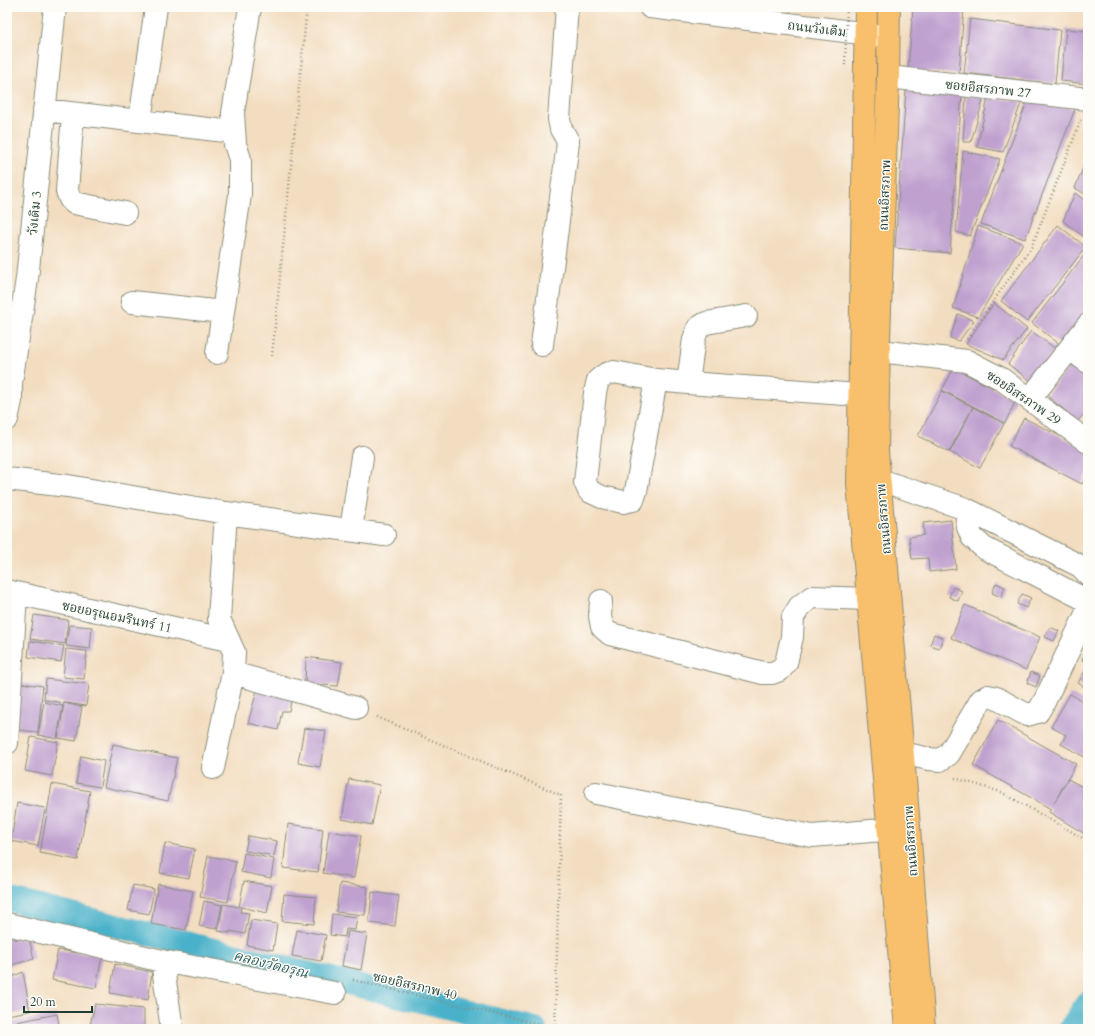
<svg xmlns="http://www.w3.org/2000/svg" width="1095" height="1036" viewBox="0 0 1095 1036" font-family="Cardo,'Noto Serif Thai',serif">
	<rect width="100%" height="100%" fill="#fdfcf7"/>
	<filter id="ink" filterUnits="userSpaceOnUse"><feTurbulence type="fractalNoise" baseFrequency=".025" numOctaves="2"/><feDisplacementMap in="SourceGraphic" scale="8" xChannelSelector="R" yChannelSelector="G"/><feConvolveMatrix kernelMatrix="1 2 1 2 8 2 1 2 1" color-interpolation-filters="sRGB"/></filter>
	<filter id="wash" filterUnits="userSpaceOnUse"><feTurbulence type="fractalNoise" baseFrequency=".012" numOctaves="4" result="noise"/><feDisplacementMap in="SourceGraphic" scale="16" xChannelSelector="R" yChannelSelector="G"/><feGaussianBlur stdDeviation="0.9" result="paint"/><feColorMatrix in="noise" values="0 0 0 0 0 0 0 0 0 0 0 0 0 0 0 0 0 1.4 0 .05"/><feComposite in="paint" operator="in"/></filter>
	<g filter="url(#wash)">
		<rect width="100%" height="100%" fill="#f3ddc0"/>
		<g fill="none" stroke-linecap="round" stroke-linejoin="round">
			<path stroke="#4ab1c9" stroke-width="24" d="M7,899L535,1029
				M1070,1029L1088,1002"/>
		</g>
		<g id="blocks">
			<path fill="#bfa0cf" d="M913,7H964L959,74L908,71Z
				M970,19L1060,30L1055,84L964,73Z
				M1066,29L1088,31V84L1061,81Z
				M906,89L962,93L950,253L895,248Z
				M966,96L984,97L971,142H963Z
				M988,98L1022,101L1003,152L977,147Z
				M1028,99L1075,109L1025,239L981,224Z
				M963,151L1000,159L970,236L956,232Z
				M1088,156V196L1075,188Z
				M1075,193L1088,203V240L1063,221Z
				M1058,225L1086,247L1027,322L1001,301Z
				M978,226L1023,243L978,317L953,308Z
				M1088,250V311L1062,346L1032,323Z
				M994,303L1027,329L1003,360L966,344Z
				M958,314L974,321L959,341L950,338Z
				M1031,331L1056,349L1032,382L1008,364Z
				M1074,360L1088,371V409L1078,421L1046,395Z
				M954,368L1016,400L1005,423L942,390Z
				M942,391L973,407L949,452L918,436Z
				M973,407L1004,424L980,468L950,452Z
				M1024,418L1088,450V473L1082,484L1009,446Z
				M951,520L956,569L929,572L928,558L912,559L909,537L924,535L923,523Z
				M996,583L1005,587L1001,597L992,593Z
				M953,587L962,591L958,601L949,597Z
				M1022,594L1031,598L1026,608L1017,604Z
				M965,605L1040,637L1026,670L951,638Z
				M34,615L68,620L65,644L30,639Z
				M69,625L92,627L90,649L66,646Z
				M1050,627L1059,631L1054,641L1045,637Z
				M934,634L943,638L939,648L930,645Z
				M30,641L64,646L61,662L28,657Z
				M66,649L87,651L84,679L63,677Z
				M1088,649V663L1082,660Z
				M306,657L342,662L338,686L305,684Z
				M1086,669L1088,670V689L1078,683Z
				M1031,672L1040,676L1036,687L1027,683Z
				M46,679L89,684L86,706L44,700Z
				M21,683L43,686L38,732L17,730Z
				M257,690L292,697L289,711H282L278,730L248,723Z
				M1070,694L1086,703L1088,699V759L1061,744L1066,735L1051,727Z
				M44,702L63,706L57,739L38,735Z
				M64,703L82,707L76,741L58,738Z
				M998,720L1076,764L1054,803L1068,779L1088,790L1083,798L1088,801V836L1049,812L1051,809L973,765Z
				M304,728L326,731L320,767L298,763Z
				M31,737L58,742L52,776L25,771Z
				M113,744L177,758L168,801L104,787Z
				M81,756L104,761L100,787L76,783Z
				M349,779L380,785L372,825L342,819Z
				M52,784L90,791L78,860L40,853Z
				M17,803L45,808L38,846L11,841Z
				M288,824L323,829L318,872L283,868Z
				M329,831L361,836L354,878L323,873Z
				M248,836L277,841L274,856L245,851Z
				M165,843L195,849L189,878L160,873Z
				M244,853L274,859L271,878L241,872Z
				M208,856L236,861L228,902L200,897Z
				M244,881L272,886L267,913L241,907L240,912L249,913L245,934L230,931V933L218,931L223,904L239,907Z
				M340,883L368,887L365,915L336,912Z
				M158,884L193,891L186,930L151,924Z
				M133,885L154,889L149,914L128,910Z
				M372,892L399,896L395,926L369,923Z
				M284,894L316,897L314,924L282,921Z
				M204,901L222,905L217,929L199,926Z
				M332,914L357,917L355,930L346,929L345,937L330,935Z
				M251,920L277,924L273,950L247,945Z
				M297,930L326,935L321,961L292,956Z
				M348,931L367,934L361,970L342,966Z
				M7,935H10L15,939L29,938L34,959L7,966Z
				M58,950L102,956L96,988L52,980Z
				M115,964L152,972L148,1000L110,993Z
				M7,971H11L12,977L23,972L30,1011L7,1015Z
				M95,1004L144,1009V1029H126L102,1026V1029H89Z
				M57,1014L60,1029H12L11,1023Z"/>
		</g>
	</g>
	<g filter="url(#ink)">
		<use href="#blocks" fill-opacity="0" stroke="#898d7a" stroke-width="1"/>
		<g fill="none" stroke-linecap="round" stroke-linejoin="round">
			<g stroke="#898d7a" stroke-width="24">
				<path id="minor" d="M650,7L885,36
					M888,77L1088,99
					M44,110L234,132
					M73,114L67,191L70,199L74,203L125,213
					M140,121L156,7
					M132,302L223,312
					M542,345L567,151L568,141L561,129L559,119L567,7
					M861,349L967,361L1000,378L1088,442
					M1070,349L1088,362
					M217,353L240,195V159L235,144L233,113L250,7
					M656,380L614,372L606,374L598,380L595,393L585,482L589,491L602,497L623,502L633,500L636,491L656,380L688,383L859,395
					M688,383L694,339L698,328L706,323L746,316
					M1030,399L1088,325
					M7,419L11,401V383L27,279L55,7
					M7,479L68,486L226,513L384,535
					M880,480L966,509L1080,566L1088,574
					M966,509L968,527L972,537L984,548L1088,601
					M351,530L362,457
					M7,591L228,640
					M601,601L600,616L602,627L610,634L763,673H772L780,670L786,663L792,637L793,617L800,606L812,597L868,599
					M233,673L356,708
					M7,743L16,594
					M903,753L929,759L940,760L949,754L981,700L988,696L996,698L1027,715L1038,712L1044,702L1088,610
					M213,768L233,673L234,652L219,619L226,513
					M596,793L812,836L906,828
					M7,924L162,961L335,993
					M162,961L172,1029"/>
			</g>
			<g stroke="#898d7a" stroke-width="24">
				<path id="major" d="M866,7L858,484L906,1029
					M889,7L888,77L879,339L877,451L909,827L924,1029"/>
			</g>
			<path stroke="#898d7a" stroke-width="2.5" stroke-dasharray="1 3" stroke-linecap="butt" d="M967,339L1032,246L1081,120
				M272,356L307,7
				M377,717L561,795L555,1028
				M955,778L1001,792L1088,841
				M353,980L559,1029"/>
			<use href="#minor" stroke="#fff" stroke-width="22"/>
			<use href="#major" stroke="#f8bf6c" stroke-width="22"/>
			<path stroke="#898d7a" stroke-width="2.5" stroke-dasharray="1 3" stroke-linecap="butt" d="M845,65L847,7"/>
		</g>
	</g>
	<g text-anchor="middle" stroke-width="3" stroke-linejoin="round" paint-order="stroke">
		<g font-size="13" fill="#1f3d34" stroke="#fdfcf7">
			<text transform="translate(817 28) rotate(7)" y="5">ถนนวังเดิม</text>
			<text transform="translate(988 88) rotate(6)" y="5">ซอยอิสรภาพ 27</text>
			<text transform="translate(884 195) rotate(-88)" y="5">ถนนอิสรภาพ</text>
			<text transform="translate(34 213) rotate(-84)" y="5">วังเดิม 3</text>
			<text transform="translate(1024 397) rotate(34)" y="5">ซอยอิสรภาพ 29</text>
			<text transform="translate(883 519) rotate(-95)" y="5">ถนนอิสรภาพ</text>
			<text transform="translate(117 616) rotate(12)" y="5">ซอยอรุณอมรินทร์ 11</text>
			<text transform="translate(910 841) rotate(-94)" y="5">ถนนอิสรภาพ</text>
			<text transform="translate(415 985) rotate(13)" y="5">ซอยอิสรภาพ 40</text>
		</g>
		<g font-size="14" font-style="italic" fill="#2c6061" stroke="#fdfcf7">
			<text transform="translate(271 964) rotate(14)" y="5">คลองวัดอรุณ</text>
		</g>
	</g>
	<rect width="1095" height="1036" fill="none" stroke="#fdfcf7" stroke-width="24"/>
	<path d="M24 1006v6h68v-6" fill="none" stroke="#1f3d34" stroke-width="2"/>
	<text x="30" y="1006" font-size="12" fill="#1f3d34" stroke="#fdfcf7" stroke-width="3" paint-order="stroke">20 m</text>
</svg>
